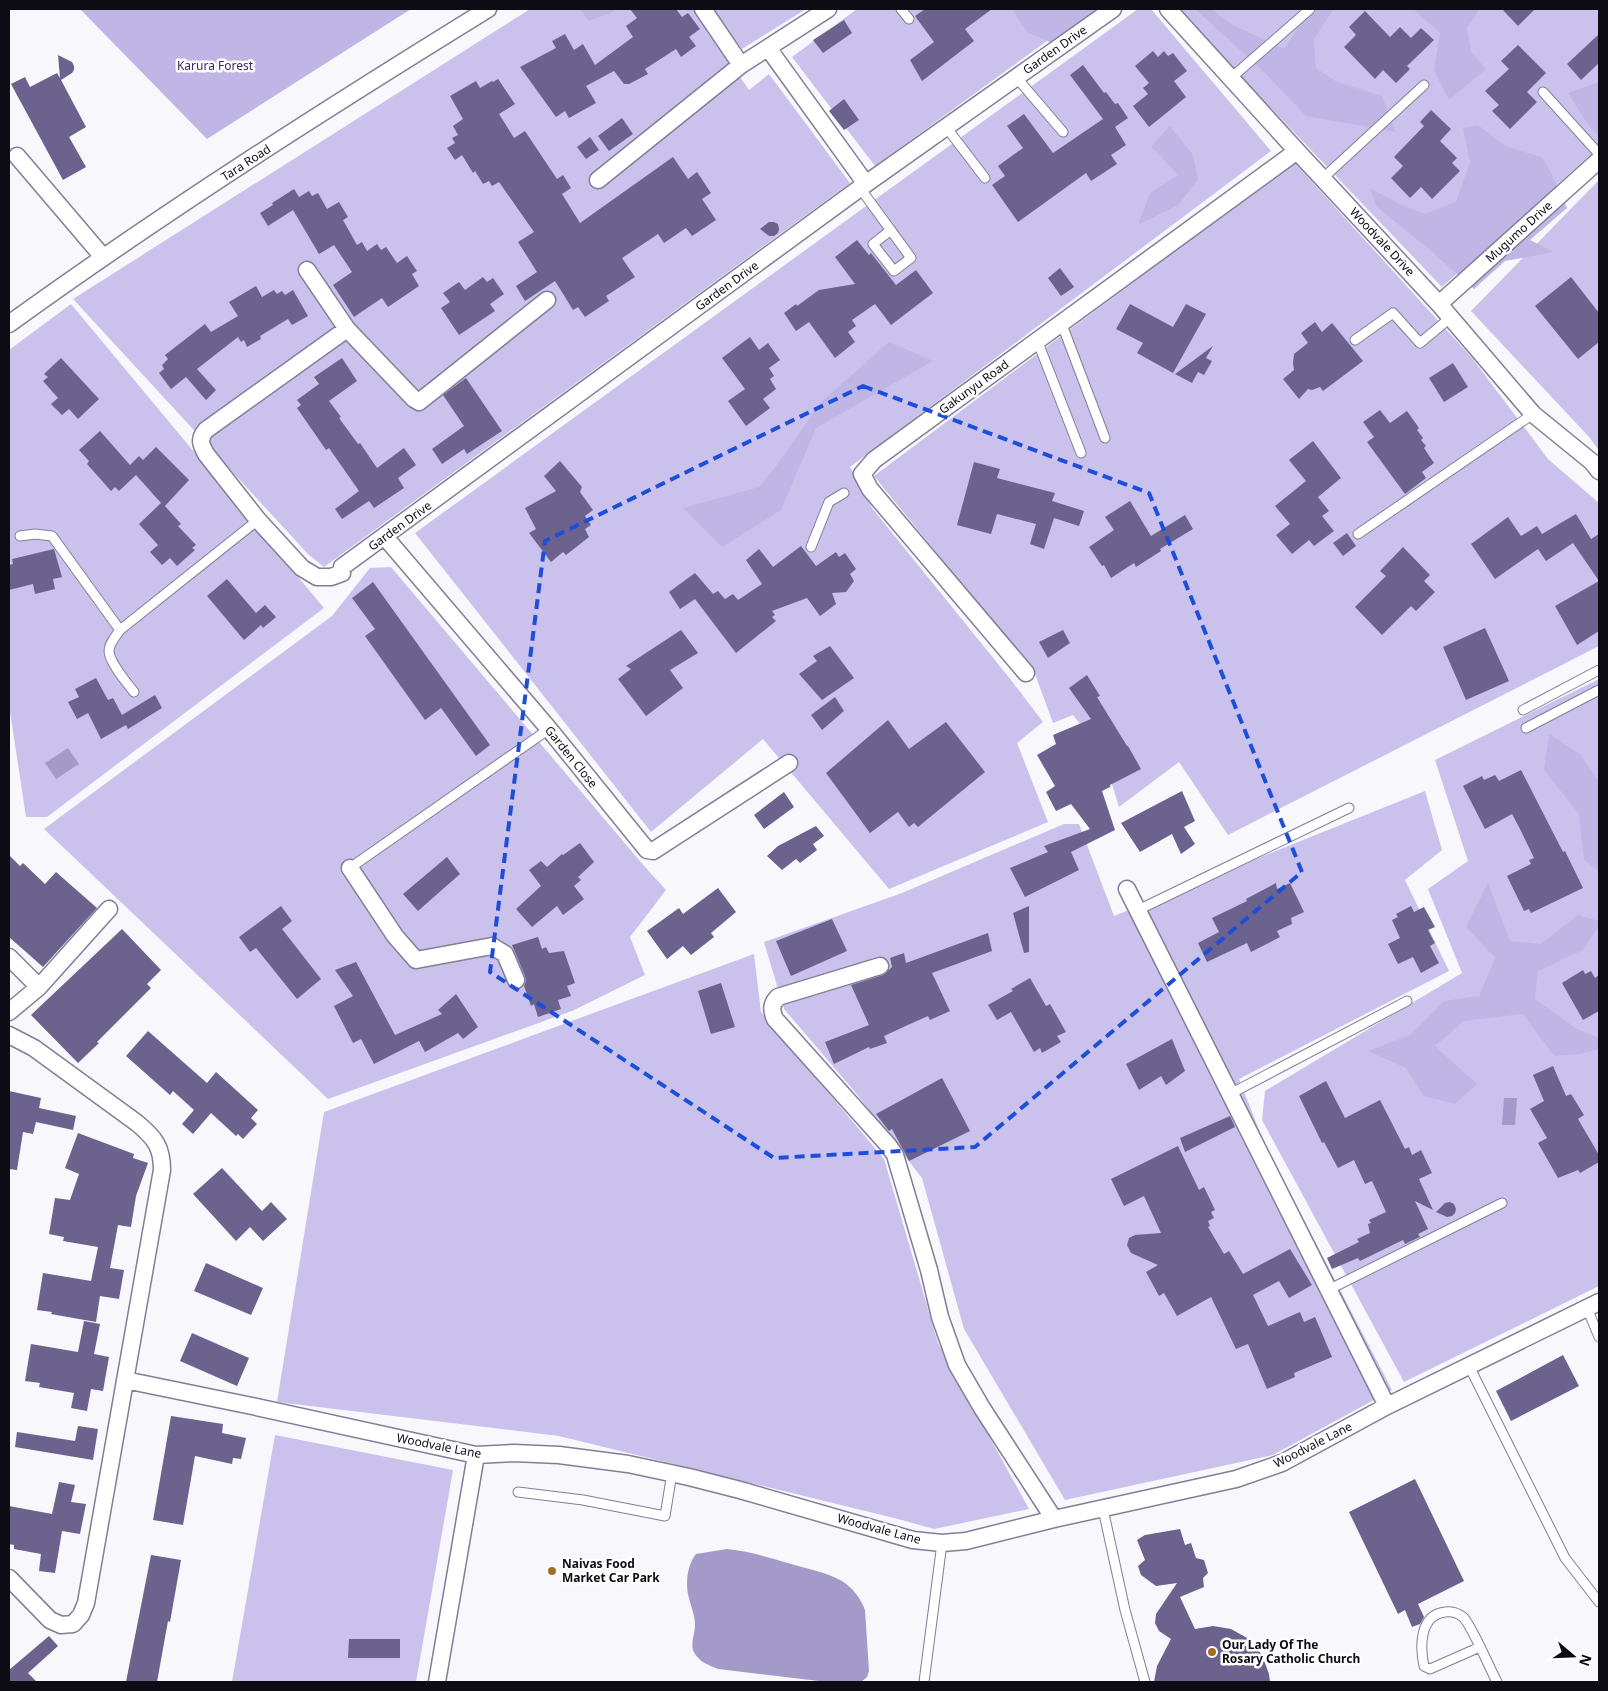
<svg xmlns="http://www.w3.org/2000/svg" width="1608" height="1691" viewBox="0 0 1608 1691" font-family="'Noto Sans',sans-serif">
	<rect width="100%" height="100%" fill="#f7f7fc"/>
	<path fill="#cac2ed" d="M530,9H693L749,90L769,74L850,183L324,567L308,554L73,299Z
		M712,9H806L742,49Z
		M857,9H1091L875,166L792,57Z
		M1138,9H1151L1271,151L850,467L872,508L1011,680L1043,722L1017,743L1048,822L889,889L763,739L651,832L415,533Z
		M1176,9H1599V147L1442,287Z
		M1294,162L1472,358L1548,459L1599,503V646L1228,835L1179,762L1119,807L1102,752L1073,715L1053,723L1035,674L874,476Z
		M1599,180V451L1590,438L1471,311Z
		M71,304L324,608L47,817H26L9,705V350Z
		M391,567L645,867L666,890L630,937L645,975L572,1011L328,1099L44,829L332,616L370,568Z
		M1599,679V1286L1404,1382L1262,1120L1265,1091L1462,973L1428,889L1468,861L1435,760Z
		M1425,791L1442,850L1405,880L1449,971L1239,1079L1265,1145L1392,1390L1273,1455L1065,1500L964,1329L922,1178L855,1092L784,1009L764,942L902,893L1064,824H1079L1114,916Z
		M754,954L761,1012L884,1159L938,1343L1029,1509L934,1529L898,1519L559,1436L277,1402L324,1112Z
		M275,1435L453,1470L416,1682H232Z"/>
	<path fill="#bfb6e6" d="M80,9H411L207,139Z
		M580,9H615L613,12L589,21Z
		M1012,9H1101L1052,43L1027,32Z
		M1195,9H1212L1231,24L1284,49L1310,9H1338L1333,10L1314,39L1316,68L1337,82L1382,96L1396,132L1306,116L1264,72Z
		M1413,9H1480L1467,28L1471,52L1486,69L1449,100L1434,71L1440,33Z
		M1599,82V137L1585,120L1568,93Z
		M1478,125L1505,146L1542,157L1550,171L1567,208L1530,240L1554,252L1505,261L1474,289L1430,250L1376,206L1370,188L1398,203L1424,214L1456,202L1470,163L1463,128Z
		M1170,126L1193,155L1198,180L1178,205L1138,225L1150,193L1178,175L1151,146Z
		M889,342L933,361L816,428L781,510L722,547L683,508L759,487L774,469L821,402Z
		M1549,734L1580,754L1599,781V871L1584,860L1579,814L1544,770Z
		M1488,883L1510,941L1541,944L1578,915L1599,921V926L1583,950L1538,971L1535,999L1577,1029L1599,1038V1049L1580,1054L1554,1056L1523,1014L1464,1021L1435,1046L1477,1084L1455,1104L1424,1096L1406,1068L1368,1051L1410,1035L1444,1001L1479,996L1495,958L1466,927Z"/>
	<path fill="#a39ac9" d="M68,748L79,764L56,779L45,763Z
		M1504,1098H1517L1515,1125H1502Z
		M727,1549C749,1551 770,1558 791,1564C808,1569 826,1572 842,1581C853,1588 861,1599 865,1610L869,1671L867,1677L861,1682H827L718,1669C709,1665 701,1663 695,1654C689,1645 695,1635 695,1625C695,1615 691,1607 689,1598C685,1585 687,1565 696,1554Z"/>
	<path fill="#6b628e" d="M630,9H676L682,17L688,13L700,29L689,37L696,46L681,57L676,49L645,69L648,74L629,84H624L614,71L586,86L596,103L569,118L565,111L556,117L520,67L556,48L552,41L565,34L574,50L583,44L595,65L633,37L626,26L637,18Z
		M925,9H992L965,29L974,41L922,81L910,60L934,42L915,16Z
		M1502,9H1535L1518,26Z
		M1365,11L1390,37L1400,27L1411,38L1421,28L1434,40L1407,66L1410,69L1396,83L1383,70L1375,79L1344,47L1356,35L1349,27Z
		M844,20L852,33L823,53L813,40Z
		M1599,34V63L1581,80L1567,64Z
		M1518,45L1546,73L1527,92L1537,102L1510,129L1492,111L1499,105L1485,91L1509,69L1501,61Z
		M1153,51L1158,57L1164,51L1168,56L1173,53L1187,71L1174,81L1186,97L1149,127L1133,106L1148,94L1143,88L1149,83L1135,66Z
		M58,55L72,62L74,66V70L72,73L61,80L86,127L69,137L86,167L63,180L11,84L25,77L30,87L57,73L60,78Z
		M1083,65L1104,93L1106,92L1115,104L1118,103L1128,118L1115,127L1126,145L1111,155L1117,164L1091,181L1086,173L1018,222L992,185L1005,176L998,166L1023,148L1007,126L1024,114L1053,153L1103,119L1070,75Z
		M498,79L515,104L499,114L514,138L525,131L557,179L563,175L571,188L562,194L580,223L673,157L688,179L697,172L711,193L702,199L716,220L692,236L686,228L664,243L658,234L622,258L635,277L606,296L609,301L585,317L578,307L573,310L555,281L525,301L516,286L537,272L518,242L534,232L499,182L492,186L489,181L483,184L475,171L473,173L462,155L455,160L447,148L455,143L452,138L458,135L453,126L463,119L450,96L476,81L480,88L492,81L493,82Z
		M844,99L859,120L844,130L829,111Z
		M1431,110L1451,129L1440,141L1457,158L1452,163L1460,171L1432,199L1421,187L1410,198L1391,178L1403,166L1394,157L1424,126L1420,122Z
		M622,118L633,134L609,151L598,136Z
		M590,137L599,150L586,159L577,147Z
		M294,189L299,197L309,191L312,196L318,193L327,209L339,202L348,217L343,220L357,245L362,242L367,251L377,244L381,250L386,247L397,263L407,256L417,271L412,274L419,286L388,307L382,298L354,317L333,285L352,272L334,245L319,254L293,210L268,226L260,213L273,205L272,203Z
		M769,222H774L778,224L779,229L778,233L774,236H769L760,229Z
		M857,240L869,255L871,253L896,285L916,270L933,293L891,325L875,304L852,320L856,326L848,332L855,342L835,358L809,322L796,331L784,313L796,304L797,306L819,290L855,284L835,257Z
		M1060,268L1074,287L1061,296L1048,278Z
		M483,277L487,282L493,278L504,294L490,304L495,311L459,335L441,308L450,302L443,293L459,282L465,290Z
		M1571,277L1599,313V342L1578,359L1535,306Z
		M256,286L262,297L274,290L277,294L282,291L285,295L293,290L308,316L292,325L288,319L260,336L261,339L247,347L244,340L241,342L238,337L197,369L216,390L206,400L186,377L171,389L159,373L164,369L162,365L168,359L165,355L205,324L211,332L238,316L229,302Z
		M1130,304L1173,327L1186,304L1206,314L1173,373L1137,353L1143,343L1116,329Z
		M1315,322L1322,332L1332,323L1363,361L1323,391L1320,387L1312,390L1308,389L1299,399L1283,379L1294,370L1293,363L1294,354L1308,343L1301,333Z
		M750,337L759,350L768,343L780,360L769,368L774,376L770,379L776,389L763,399L770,408L746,426L728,401L745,389L722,358Z
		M1213,346L1206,358L1212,361L1204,375L1198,372L1192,383L1175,374Z
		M61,358L99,399L78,419L69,409L62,415L51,404L58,398L43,381L48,377L44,374Z
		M342,358L357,381L329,401L341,417L339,418L358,444L360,443L377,468L404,448L416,465L398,478L404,488L374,508L369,501L342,519L335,509L359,491L329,448L326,450L297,408L301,405L297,400L319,384L314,377Z
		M1453,363L1468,387L1444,402L1429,378Z
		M466,378L502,431L467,454L464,449L442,464L432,449L464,426L443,395Z
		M1380,410L1390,423L1407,411L1419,428L1417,430L1423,438L1421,440L1426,446L1424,448L1434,463L1422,472L1426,478L1405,494L1367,442L1374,437L1363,422Z
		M100,431L130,465L139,456L143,460L156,447L189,480L165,506L181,524L178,526L196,545L192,548L195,550L177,566L170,558L162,565L150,552L158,545L139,524L161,503L136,475L119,491L115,487L111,491L87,464L89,461L79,450Z
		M1313,441L1341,478L1318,497L1329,511L1322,516L1334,531L1314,546L1309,540L1292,554L1276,535L1290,524L1275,506L1306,481L1289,460Z
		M560,461L582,487L580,492L593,510L585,516L591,525L585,529L589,537L566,555L563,552L551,562L529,533L536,529L525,508L556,491L544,476Z
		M974,462L1000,469L997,478L1055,493L1052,501L1084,511L1079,526L1054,518L1044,549L1030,544L1036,524L997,514L991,534L957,525Z
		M1130,501L1151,536L1185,515L1193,529L1160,549L1161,551L1136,567L1134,563L1111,578L1104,565L1102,566L1089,547L1114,530L1105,517Z
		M1576,514L1591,539L1599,534V631L1577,645L1555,606L1599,581L1573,543L1546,561L1538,549L1495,579L1471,544L1508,517L1521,536L1537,526L1542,534Z
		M1347,533L1356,546L1343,556L1333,543Z
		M801,546L816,566L836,552L839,557L845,553L856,569L850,574L854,581L846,592L832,593L836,604L820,616L807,598L772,611L775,615L772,617L776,621L736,653L695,599L680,609L669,592L695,573L713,594L718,591L725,599L733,594L738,600L762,584L746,560L759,549L773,567Z
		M1403,547L1430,575L1424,581L1435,592L1416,611L1411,606L1382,635L1355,607L1386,576L1380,571Z
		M54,549L62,577L53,579L55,589L35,594L33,584L9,590V565L13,564L12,559Z
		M227,579L256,613L265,605L276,617L263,628L261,625L244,640L207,596Z
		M373,582L490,745L476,756L441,708L425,720L365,636L375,629L352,598Z
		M1485,628L1509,681L1466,700L1443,647Z
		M681,630L698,653L670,670L683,688L646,716L618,679L631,669L626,666Z
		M1063,630L1070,643L1048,658L1039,642Z
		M830,646L854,678L822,700L799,674L817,661L813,656Z
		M1087,675L1100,696L1097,697L1127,746H1128L1141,769L1110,785V787L1102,791L1115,830L1071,852L1079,870L1025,897L1010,868L1048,852L1044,846L1090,829L1071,804L1056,811L1046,792L1055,786L1037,755L1056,744L1053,735L1091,719L1069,688Z
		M96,678L108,700L113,698L122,715L155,695L162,708L128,729L126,725L101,739L88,713L77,719L68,702L79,697L75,689Z
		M835,697L844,711L822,730L811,715Z
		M888,720L909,749L946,722L985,772L918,827L914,823L909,827L898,812L870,833L826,773Z
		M1521,770L1563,852L1565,851L1583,888L1531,913L1529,909L1524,911L1507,876L1531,864L1529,860L1534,858L1520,829L1512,814L1485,829L1463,786L1482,776L1484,780L1495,775L1499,781Z
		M1182,791L1195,821L1184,827L1195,844L1181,854L1172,834L1140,852L1121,823Z
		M784,792L794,807L764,829L754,815Z
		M816,826L824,836L813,844L817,850L800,863L796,859L782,870L767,856L778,846Z
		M580,843L594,862L578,877L581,880L574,886L584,899L563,915L557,906L532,927L516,909L541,886L529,870L541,861L547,867L562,854L563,855Z
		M9,855L20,866L23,863L45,884L56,872L97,908L43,967L9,937Z
		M447,857L460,874L418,911L403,894Z
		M1276,883L1277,889L1290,883L1304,912L1291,918L1292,924L1277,931L1280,937L1251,952L1247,943L1207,962L1198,943L1219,932L1212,918L1247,901L1246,899Z
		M718,888L736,912L711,933L714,937L691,955L683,946L667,959L647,931L679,908L683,914Z
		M281,906L292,921L282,929L321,979L297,999L256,948L250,952L239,937Z
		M1029,906V952L1024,953L1013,913Z
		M1411,906L1414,912L1424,907L1435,927L1428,930L1435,943L1430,946L1439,963L1421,973L1413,957L1398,964L1388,944L1400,938L1392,920L1398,917L1396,914Z
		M832,919L847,951L791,976L776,941Z
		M122,929L161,970L147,984L151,988L97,1042L99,1043L78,1063L31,1015Z
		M988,933L992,951L932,973L950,1011L930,1020L928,1016L910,1024L884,1036L887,1043L870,1049L869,1047L834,1064L825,1042L869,1025L851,985L883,975L892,967L890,958L904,953L906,963Z
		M538,937L542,949L546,947L549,953L564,951L575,983L567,986L571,996L558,1000L561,1009L538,1017L534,1004L531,1006L524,986L526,981L525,976L512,945Z
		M356,962L395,1035L442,1014L438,1010L456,994L478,1027L463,1039L458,1033L425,1052L419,1041L374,1064L361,1039L353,1043L334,1006L353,996L335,970Z
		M1583,970L1585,974L1591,971L1595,978L1599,975V1011L1583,1020L1562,983Z
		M1030,978L1046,1006L1050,1004L1066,1032L1057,1036L1061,1042L1042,1053L1040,1048L1034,1052L1011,1012L997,1020L988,1005L1013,991L1011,989Z
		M721,983L735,1027L711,1034L698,991Z
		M148,1031L207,1083L216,1072L258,1110L251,1118L257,1124L243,1139L238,1134L236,1136L211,1113L193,1134L182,1124L194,1110L173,1091L170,1095L126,1056Z
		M1172,1039L1185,1071L1166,1085L1161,1076L1139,1090L1126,1064Z
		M1553,1066L1566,1096L1571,1094L1584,1115L1578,1119L1599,1155V1162L1580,1173L1578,1170L1558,1178L1538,1143L1547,1138L1530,1109L1544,1101L1533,1075Z
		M942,1078L970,1131L909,1161L892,1129L889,1131L876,1114Z
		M1326,1081L1345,1118L1380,1100L1405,1149L1409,1147L1412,1155L1421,1150L1432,1173L1419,1179L1433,1210L1415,1201L1428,1229L1418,1234L1420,1237L1405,1244L1403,1240L1360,1261L1358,1258L1332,1269L1327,1258L1359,1242L1357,1239L1370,1233L1368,1224L1371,1223L1369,1220L1386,1212L1372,1181L1365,1184L1354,1160L1338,1168L1324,1142L1322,1143L1299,1096Z
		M9,1091L41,1098L39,1108L76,1116L73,1130L36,1122L33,1134L23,1132L17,1170L9,1169Z
		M1230,1116L1235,1127L1185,1152L1180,1138Z
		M78,1133L134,1154L133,1158L148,1163L136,1196L131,1227L118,1225L110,1268L124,1270L119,1299L100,1296L96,1322L51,1314L52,1312L37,1310L43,1273L91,1281L98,1247L63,1241L64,1237L49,1234L55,1198L70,1200L79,1174L65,1168Z
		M1178,1146L1199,1190L1204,1187L1215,1210L1211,1212L1214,1218L1208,1221L1210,1226L1208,1227L1224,1254L1229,1251L1243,1274L1290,1249L1312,1285L1289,1298L1279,1281L1253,1295L1268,1326L1300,1312L1304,1322L1315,1317L1332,1357L1294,1373L1295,1377L1267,1389L1248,1344L1236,1349L1211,1297L1177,1316L1164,1293L1159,1296L1146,1272L1158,1265L1131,1253L1127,1245L1129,1238L1135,1235L1161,1233L1144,1196L1124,1206L1111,1179Z
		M222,1168L262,1211L271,1202L287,1219L263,1241L250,1227L236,1241L193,1194Z
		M1450,1202L1454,1204L1456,1209L1455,1213L1452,1216L1447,1217L1436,1212L1445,1203Z
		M206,1263L263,1288L251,1315L194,1291Z
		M84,1321L100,1324L94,1354L109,1357L103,1391L91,1389L87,1411L71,1408L74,1393L39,1387L40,1383L25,1381L31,1344L78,1352Z
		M192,1333L249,1358L237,1386L180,1361Z
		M1563,1355L1579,1386L1511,1421L1496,1391Z
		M171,1416L223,1424L222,1433L246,1438L241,1459L233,1458L232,1464L195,1456L183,1525L153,1520Z
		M78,1426L98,1429L93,1460L15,1447L17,1432L75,1441Z
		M1415,1479L1464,1581L1418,1604L1424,1617L1420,1624L1412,1627L1405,1610L1398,1614L1349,1512Z
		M59,1482L75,1485L71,1502L86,1504L80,1534L62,1531L55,1573L39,1571L41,1554L14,1549V1545L9,1544V1506L52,1514Z
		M1180,1529L1185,1545L1191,1543L1196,1558L1204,1560L1208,1573L1203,1578L1204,1587L1180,1597L1195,1629L1213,1626L1231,1629L1249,1639L1262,1655L1269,1674L1270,1682H1154L1157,1666L1171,1639L1159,1631L1155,1623L1156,1614L1177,1583L1156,1586L1141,1575L1138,1566L1145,1560L1137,1540L1145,1535Z
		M151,1555L181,1560L170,1622L168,1621L157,1682H126Z
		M49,1636L58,1646L28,1673L37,1682H9V1670Z
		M349,1639H400V1658H348Z"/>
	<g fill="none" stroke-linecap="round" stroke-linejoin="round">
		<g stroke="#827e96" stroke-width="11">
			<path id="service" d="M901,9L909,19
				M1016,77L1063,132
				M1231,78L1310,9
				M1543,92L1599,154
				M946,127L985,178
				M1322,179L1424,85
				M860,188L911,258L894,271L873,244L891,230
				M1061,322L1105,438
				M1037,340L1081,453
				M1355,340L1393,313L1420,343L1450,318
				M1358,534L1533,414
				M20,536L35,534L52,536L120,630
				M811,547L829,502L844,493
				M134,692C127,683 109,662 109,651C109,643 116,636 120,630L258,520
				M1523,710L1599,670
				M1526,728L1599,690
				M347,870L549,729
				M1138,910L1349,808
				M1230,1094L1407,1001
				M1328,1290L1502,1203
				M1587,1308L1599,1337
				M1469,1366L1565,1558L1599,1602
				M518,1492L583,1500L665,1516L672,1473
				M1103,1509L1125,1610L1145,1682
				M1480,1647L1430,1669L1424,1666C1420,1648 1419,1615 1445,1612C1451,1611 1458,1613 1463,1617C1471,1624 1490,1669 1497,1682
				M924,1682L942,1543"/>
		</g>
		<g stroke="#827e96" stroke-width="19">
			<path id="minor" d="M703,9L741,65
				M1168,9L1297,151L1439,304L1533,414L1592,462L1599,471
				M768,48L866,184
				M17,156L103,257
				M598,180L741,65L828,9
				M307,270L347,329L414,399L419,402L547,300
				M1439,304L1599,160
				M9,324C164,212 326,109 488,9
				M347,329L206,430C198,439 201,445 206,454L258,520L302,568L317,577H331L342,573V567L860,188L1113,9
				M385,537L549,729L647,850L653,851L789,763
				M1026,673L870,489L862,474L874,460L1297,151
				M350,868L395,936L416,960L492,946L505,954L516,980
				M1127,889L1387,1406
				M9,957L39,987
				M880,966L778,997C771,1004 771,1010 775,1019L888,1145L895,1155L929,1270L940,1317L957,1365L982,1408L1054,1519
				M9,1012L39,987L109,909
				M9,1035L34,1048L137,1123C155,1138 162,1147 162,1170L86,1603L81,1615L73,1624L61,1625L50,1620L9,1578
				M125,1380L252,1406L476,1455L514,1453L559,1455L628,1464L689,1477L740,1490L913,1540L942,1543L966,1541L1054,1519L1236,1479L1282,1463L1387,1406L1599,1302
				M437,1682L476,1455"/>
		</g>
		<use href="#service" stroke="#fff" stroke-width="9"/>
		<use href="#minor" stroke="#fff" stroke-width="16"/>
	</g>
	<path fill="none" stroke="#1d4ed8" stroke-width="4" stroke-dasharray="10 6" stroke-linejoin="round" d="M863,386L1149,493L1302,872L975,1147L774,1158L490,972L545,541Z"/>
	<g fill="#a36e27" stroke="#fff" stroke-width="2">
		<circle cx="552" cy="1571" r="5"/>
		<circle cx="1212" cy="1652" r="5"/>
	</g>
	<g text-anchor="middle" stroke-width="5" stroke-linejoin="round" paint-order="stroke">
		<g font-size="12" fill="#0d0b14" stroke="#fff">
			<text transform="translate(1055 50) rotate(-35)" y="4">Garden Drive</text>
			<text transform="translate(246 163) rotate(-33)" y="4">Tara Road</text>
			<text transform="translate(1519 232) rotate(-42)" y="4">Mugumo Drive</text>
			<text transform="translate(1382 242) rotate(47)" y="4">Woodvale Drive</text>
			<text transform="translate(727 286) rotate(-36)" y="4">Garden Drive</text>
			<text transform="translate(974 387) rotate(-36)" y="4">Gakunyu Road</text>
			<text transform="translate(400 526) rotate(-36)" y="4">Garden Drive</text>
			<text transform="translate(571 757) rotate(51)" y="4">Garden Close</text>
			<text transform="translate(1313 1445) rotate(-27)" y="4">Woodvale Lane</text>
			<text transform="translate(439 1446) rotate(11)" y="4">Woodvale Lane</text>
			<text transform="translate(879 1529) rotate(15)" y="4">Woodvale Lane</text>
		</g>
		<g font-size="12" fill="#3a2a63" stroke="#fff">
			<text x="215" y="70">Karura Forest</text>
		</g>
		<g font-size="12" font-weight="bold" fill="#0d0b14" stroke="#fff" text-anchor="start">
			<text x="562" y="1568">Naivas Food<tspan x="562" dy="14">Market Car Park</tspan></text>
			<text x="1222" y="1649">Our Lady Of The<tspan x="1222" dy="14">Rosary Catholic Church</tspan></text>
		</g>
	</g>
	<rect width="1608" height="1691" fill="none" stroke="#0d0b14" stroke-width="20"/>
	<g transform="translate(1573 1656) rotate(109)" stroke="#ffffff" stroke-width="4" paint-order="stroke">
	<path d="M0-4L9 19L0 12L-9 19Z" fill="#0d0b14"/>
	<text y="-8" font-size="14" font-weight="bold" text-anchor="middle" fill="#0d0b14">N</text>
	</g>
</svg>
